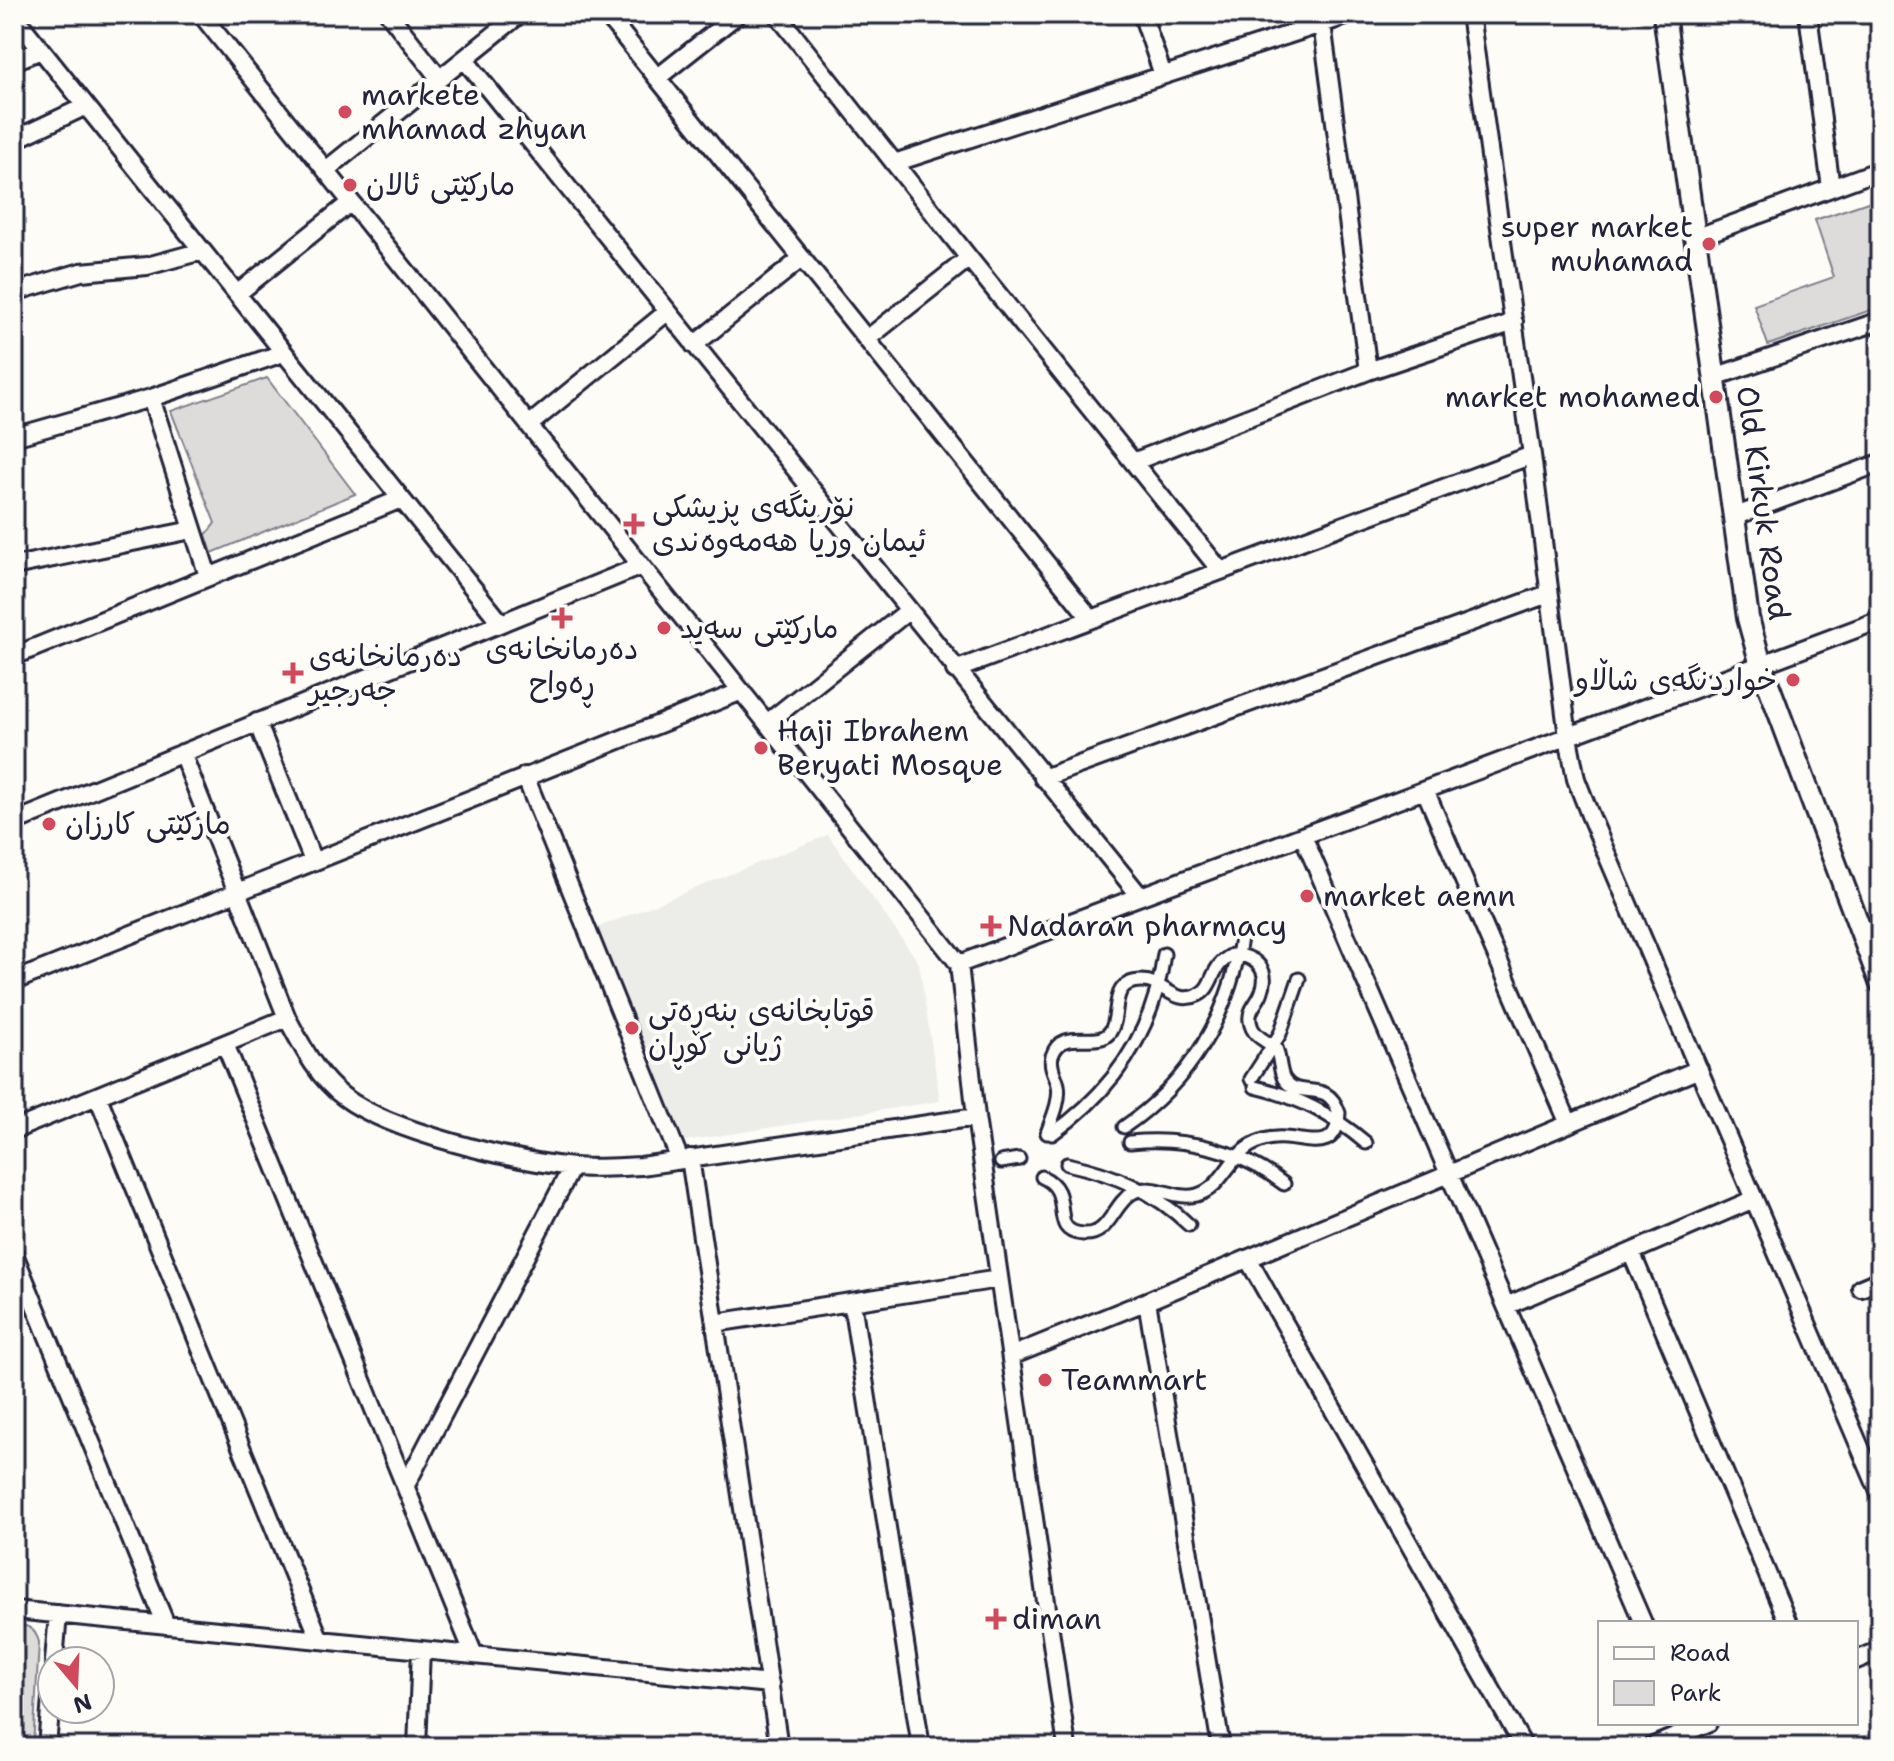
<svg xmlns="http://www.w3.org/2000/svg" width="1894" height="1761" viewBox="0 0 1894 1761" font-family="'Shantell Sans','Playpen Sans Arabic',sans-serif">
	<rect width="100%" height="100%" fill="#fdfcf7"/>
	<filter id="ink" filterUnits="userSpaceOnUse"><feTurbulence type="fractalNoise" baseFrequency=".0125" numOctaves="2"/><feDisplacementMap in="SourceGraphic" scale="16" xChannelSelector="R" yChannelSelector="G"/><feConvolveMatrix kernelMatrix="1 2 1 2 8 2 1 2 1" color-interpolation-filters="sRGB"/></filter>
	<g filter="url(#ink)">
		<path fill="#ecece9" d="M828,835L919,963L940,1101L685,1141L594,929Z"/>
		<path fill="#dddcdb" stroke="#807f8b" stroke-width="2" d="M1880,198V307L1768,345L1754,305L1834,277L1815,220Z
			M267,378L355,494L212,553L206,535L215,523L171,411Z
			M14,1624C28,1625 35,1628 39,1642L33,1747H14Z"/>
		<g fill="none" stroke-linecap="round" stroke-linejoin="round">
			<g stroke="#22223b" stroke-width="17">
				<path id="pedestrian" d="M1251,1079L1280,1034L1299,979
					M1255,1087C1298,1097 1332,1114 1366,1143
					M1124,1127C1190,1082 1229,1016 1241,938
					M1052,1134C1114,1090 1154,1031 1164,954
					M1130,1142C1185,1136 1240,1150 1284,1184
					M1001,1162L1019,1159
					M1067,1164C1114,1174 1154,1191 1189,1225
					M1042,1177C1077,1192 1046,1232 1083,1234C1110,1236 1112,1205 1132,1193C1155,1181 1174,1201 1197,1195C1222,1188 1228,1159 1250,1146C1260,1140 1273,1137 1285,1138C1311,1140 1337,1152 1339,1113C1327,1076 1299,1102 1284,1079C1279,1070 1280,1057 1276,1048C1265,1040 1252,1036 1250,1021C1248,1009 1259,1002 1262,991C1271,968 1252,954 1232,955C1209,967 1215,987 1198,995C1174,1006 1164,981 1142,981C1107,981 1122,1015 1110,1032C1097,1050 1062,1025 1052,1056C1049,1067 1056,1075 1058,1085C1061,1100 1052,1119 1047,1133"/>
			</g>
			<g stroke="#22223b" stroke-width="22">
				<path id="minor" d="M201,14L959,964L976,1117L1067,1747
					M389,14L439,78
					M606,14L1091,619
					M777,14L969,258L1220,570
					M1142,14L1163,75
					M1296,14L1298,31
					M1470,14L1532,455L1568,737L1576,779L1590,815L1880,1494
					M1808,14L1831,188
					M14,16L501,623
					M1322,24L1368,371
					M465,60L1140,896
					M14,61L41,50
					M657,78L738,14
					M14,140L86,106
					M894,163L1352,14
					M326,170L520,14
					M1695,238L1880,170
					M21,290L81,272L147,266L202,251
					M237,294L351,202
					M867,339L969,258
					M694,345L802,258
					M1714,377L1880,321
					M151,398L208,576
					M529,425L667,312
					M14,437L151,398L283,353
					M1133,462L1368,371L1514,322
					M1733,517L1880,463
					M14,566L192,530
					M14,656L401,499
					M955,670L1532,455
					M257,722L313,861
					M767,723L908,611
					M182,753L287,1018C302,1046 318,1078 344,1097C391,1132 514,1161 573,1167C595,1169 618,1167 641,1166L976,1117
					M525,776L680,1160
					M1043,778L1548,594
					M1425,790L1569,1124
					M14,822L641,566
					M1303,836L1643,1623
					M959,964L1880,620
					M14,981L742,691
					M225,1044L474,1655
					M98,1097L320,1640
					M14,1130L287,1018
					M690,1158L779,1747
					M1631,1252L1788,1623
					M14,1254L166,1625
					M1248,1259L1524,1747
					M1861,1288L1880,1280
					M1147,1301L1221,1747
					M852,1302L921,1747
					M1506,1306L1754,1199
					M715,1323L999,1279
					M1011,1356L1147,1301L1699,1069
					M406,1485L572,1167
					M14,1610L770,1684
					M1856,1660L1880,1650
					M54,1661L58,1614
					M47,1747L52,1686
					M417,1747L421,1650
					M1651,1747L1708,1723"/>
			</g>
			<g stroke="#22223b" stroke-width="26">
				<path id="tertiary" d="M1664,14L1748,618L1761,665L1880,982"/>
			</g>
			<use href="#pedestrian" stroke="#fdfcf7" stroke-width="11"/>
			<use href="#minor" stroke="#fdfcf7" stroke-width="16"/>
			<use href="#tertiary" stroke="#fdfcf7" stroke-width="20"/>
		</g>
	</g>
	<g fill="#d1495b" stroke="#fdfcf7" stroke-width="3">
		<circle cx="345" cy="112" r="8"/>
		<circle cx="350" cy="185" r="8"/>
		<circle cx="1709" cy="244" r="8"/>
		<circle cx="1716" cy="397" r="8"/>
		<path d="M630 512h8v8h8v8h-8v8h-8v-8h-8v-8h8z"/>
		<path d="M558 606h8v8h8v8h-8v8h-8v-8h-8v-8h8z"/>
		<circle cx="664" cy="628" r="8"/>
		<path d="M289 661h8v8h8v8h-8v8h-8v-8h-8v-8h8z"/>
		<circle cx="1793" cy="680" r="8"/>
		<circle cx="761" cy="748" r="8"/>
		<circle cx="49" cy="824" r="8"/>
		<circle cx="1307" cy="896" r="8"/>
		<path d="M987 914h8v8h8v8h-8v8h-8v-8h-8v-8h8z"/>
		<circle cx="632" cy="1028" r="8"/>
		<circle cx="1045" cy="1380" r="8"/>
		<path d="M992 1607h8v8h8v8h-8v8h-8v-8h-8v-8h8z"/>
	</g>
	<g text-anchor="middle" stroke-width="8" stroke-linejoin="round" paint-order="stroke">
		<g font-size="30" fill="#22223b" stroke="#fdfcf7" text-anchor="start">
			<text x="361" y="105">markete<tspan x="361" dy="34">mhamad zhyan</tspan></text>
			<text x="366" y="195">مارکێتی ئالان</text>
			<text x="1693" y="237" text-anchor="end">super market<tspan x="1693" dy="34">muhamad</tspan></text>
			<text x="1700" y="407" text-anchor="end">market mohamed</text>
			<text x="652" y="517">نۆرینگەی پزیشکی<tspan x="652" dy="34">ئیمان وریا هەمەوەندی</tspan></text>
			<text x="680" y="638">مارکێتی سەید</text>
			<text x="562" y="659" text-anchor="middle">دەرمانخانەی<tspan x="562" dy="34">ڕەواح</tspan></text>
			<text x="309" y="666">دەرمانخانەی<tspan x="309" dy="34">جەرجیر</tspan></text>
			<text x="1777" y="690" text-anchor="end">خواردنگەی شاڵاو</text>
			<text x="777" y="741">Haji Ibrahem<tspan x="777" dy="34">Beryati Mosque</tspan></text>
			<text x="65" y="834">مارکێتی کارزان</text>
			<text x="1323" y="906">market aemn</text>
			<text x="1007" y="936">Nadaran pharmacy</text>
			<text x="648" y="1021">قوتابخانەی بنەڕەتی<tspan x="648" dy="34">ژیانی کوڕان</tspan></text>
			<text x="1061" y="1390">Teammart</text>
			<text x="1012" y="1629">diman</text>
		</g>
		<g font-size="30" fill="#22223b" stroke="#fdfcf7">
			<text transform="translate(1763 503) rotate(82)" y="10">Old Kirkuk Road</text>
		</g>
	</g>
	<rect width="1894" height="1761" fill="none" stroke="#fdfcf7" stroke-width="48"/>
	<rect x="24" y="24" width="1846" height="1713" fill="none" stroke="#22223b" stroke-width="3" filter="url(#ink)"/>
	<rect x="1598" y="1621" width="260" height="104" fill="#fdfcf7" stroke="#a5a5ac" stroke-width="2"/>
	<rect x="1614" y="1647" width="40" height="12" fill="#fdfcf7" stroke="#a5a5ac" stroke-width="2"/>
	<text x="1670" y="1661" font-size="24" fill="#22223b">Road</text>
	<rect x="1614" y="1681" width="40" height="24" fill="#dddcdb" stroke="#a5a5ac" stroke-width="2"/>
	<text x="1670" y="1701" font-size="24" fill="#22223b">Park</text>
	<g transform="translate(76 1685) rotate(161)"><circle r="38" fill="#fdfcf7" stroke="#a5a5ac" stroke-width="2"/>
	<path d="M0-6L14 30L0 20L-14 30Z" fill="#d1495b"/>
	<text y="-12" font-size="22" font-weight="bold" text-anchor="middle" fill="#22223b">N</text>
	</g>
</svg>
